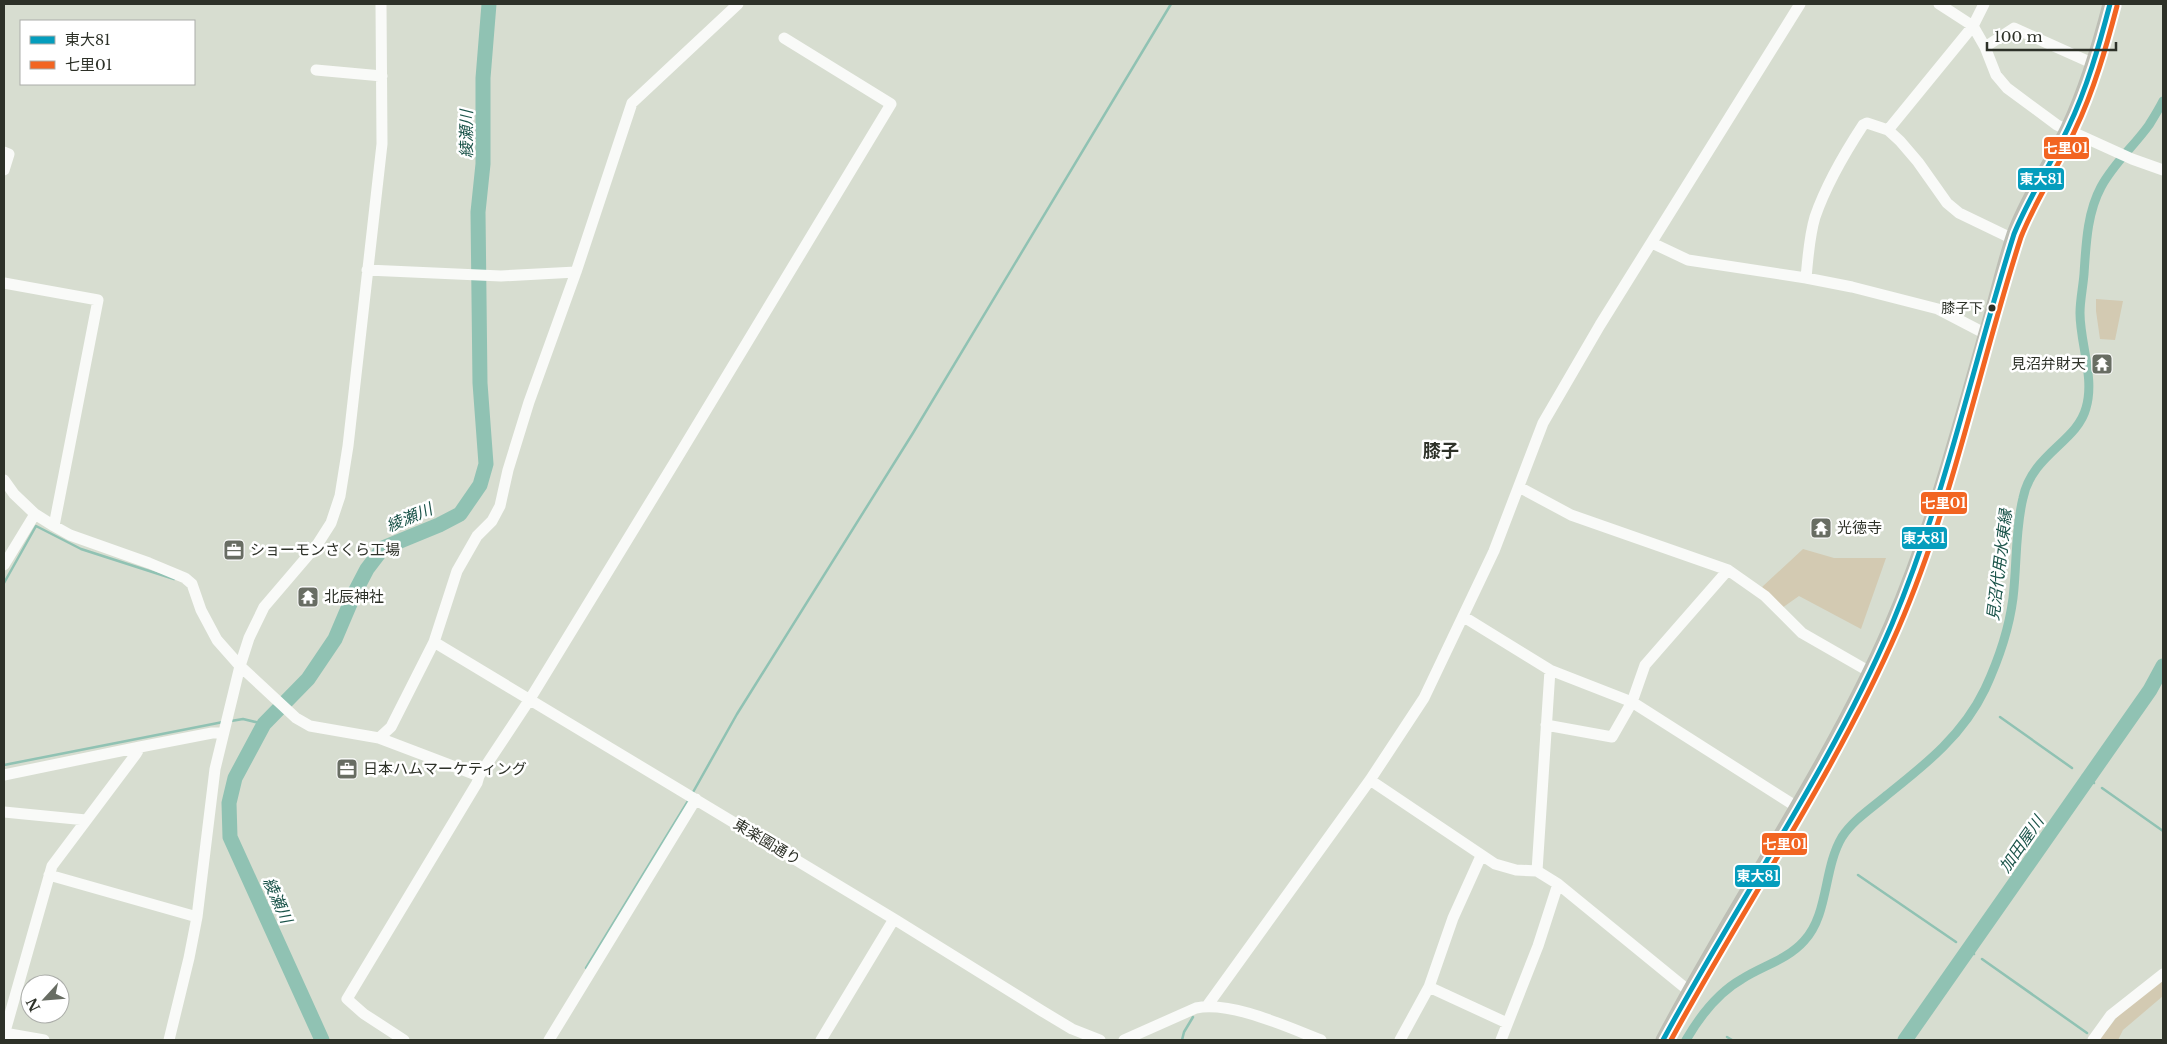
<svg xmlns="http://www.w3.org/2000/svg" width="2167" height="1044" viewBox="0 0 2167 1044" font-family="'Libre Baskerville','Noto Sans JP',serif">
	<rect width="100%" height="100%" fill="#d7ddd0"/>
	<path fill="#d3cab2" d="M2096,299L2123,301L2115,340L2100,339L2096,311Z
		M1803,549L1834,558H1886L1861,629L1799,596L1782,608L1762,587Z
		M2163,978V996L2123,1030L2118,1040H2099L2121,1012Z"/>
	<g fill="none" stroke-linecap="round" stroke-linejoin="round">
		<path stroke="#90c2b3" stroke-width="2.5" d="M4,583L36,526L81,549L174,579
			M2000,717L2072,768
			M231,721L243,719L264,724
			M4,765L223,722
			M2083,775L2094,783
			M2102,788L2163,831
			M692,794L737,714L913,433L1171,4
			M1858,875L1956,942
			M1964,947L1974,954
			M1982,959L2087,1033
			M586,968L688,801
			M1727,1037L1732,1040
			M1182,1040L1184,1032L1193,1017"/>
		<path stroke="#90c2b3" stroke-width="9" d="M1686,1040C1700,1016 1717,993 1742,979C1762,966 1787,960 1804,941C1829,914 1823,869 1842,837C1853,820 1872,808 1887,795C1926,764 1963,735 1985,689C1998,661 2009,630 2013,598C2017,565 2015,530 2023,498C2032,454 2077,442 2086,408C2095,378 2080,344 2080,313C2080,300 2083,287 2084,274C2086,245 2087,213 2101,187C2114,163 2134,146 2149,125C2154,117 2159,109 2163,101"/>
		<path stroke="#90c2b3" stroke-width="15" d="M322,1040L230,837L229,803L235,778L264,724L308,679L335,639L355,592L367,569L383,548L439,525L460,514L480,485L486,464L480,383L478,212L483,164V78L489,4
			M1905,1040L2150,690L2163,666"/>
		<path stroke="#f9faf8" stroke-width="11" d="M1939,4L1973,26L1985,47L1996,75L2007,88L2057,125L2132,159L2163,170
			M1985,47L2014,28L2094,64
			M316,70L382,76
			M1888,130L1973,26L1984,4
			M4,152L9,154L4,170
			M1652,243L1688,260L1806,278L1852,287L1938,309L1986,334
			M367,270L501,276L576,272
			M1806,278C1808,258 1809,237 1815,217C1826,185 1844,154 1863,125L1867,123L1888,130L1900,141L1918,162L1947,203L1959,213L2013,239
			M4,283L98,300L54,526
			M4,480L14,494L35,514L54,526L70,535L149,563L185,578L192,584L201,610L217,640L240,666L296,718L310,726L379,738L391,727L434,642L457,571L477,536L492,521L500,506L508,470L529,402L576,272L632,103L738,4
			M1519,487L1571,515L1728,570L1765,596L1802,633L1870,672
			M4,565L35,514
			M1464,617L1550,670L1632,702L1797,807
			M434,642L894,919L1042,1011L1072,1029L1100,1040
			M1546,725L1612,737L1632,702L1645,665L1728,570
			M379,738L479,776
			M4,775L140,747
			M1370,780L1495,864L1516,870L1537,871L1558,884L1689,991
			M4,812L86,820
			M1537,871L1550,670
			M49,875L197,917
			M1429,987L1507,1023
			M1207,1006L1370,780L1424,698L1494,551L1543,423L1600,325L1800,4
			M4,1033L44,1040
			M4,1035L52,866L136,754L140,747L212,733H223
			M169,1040L189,958L197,917L215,769L240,666L249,638L264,607L317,545L331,523L340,496L348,446L382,144L381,4
			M404,1040L364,1014L347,999L477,783L479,776L530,699L676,460L891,104L784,38
			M549,1040L696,799
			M821,1040L894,919
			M1124,1040L1196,1008C1232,1001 1287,1027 1321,1040
			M1400,1040L1429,987L1453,918L1481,856
			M1501,1040L1538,946L1558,884
			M2093,1040L2111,1015L2163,974"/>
		<path stroke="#bdbeb5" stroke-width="15" d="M1663,1040C1736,900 1828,771 1891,626C1932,532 1958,431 1986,333C1996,300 2003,267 2014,234C2028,196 2051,164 2068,128C2087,87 2099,47 2110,4"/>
		<g stroke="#fff" stroke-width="9">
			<path id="bus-1" d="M1663,1040C1738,901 1830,769 1892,624C1945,498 1973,364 2014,234C2029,197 2051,164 2068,128C2087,88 2099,46 2110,4"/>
		</g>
		<g stroke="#fff" stroke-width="9">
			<path id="bus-2" d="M1671,1040C1746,903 1835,773 1898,629C1953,503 1979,367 2021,237C2036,199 2059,166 2075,130C2094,90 2106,48 2117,6"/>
		</g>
		<use href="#bus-1" stroke="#049dbd" stroke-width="5"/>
		<use href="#bus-2" stroke="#f26522" stroke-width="5"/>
	</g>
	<defs>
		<g id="temple-square" transform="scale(1.125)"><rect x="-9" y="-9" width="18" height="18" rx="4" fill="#686d63" stroke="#fff"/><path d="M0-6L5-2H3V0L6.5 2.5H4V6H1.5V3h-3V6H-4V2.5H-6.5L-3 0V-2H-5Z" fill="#fff"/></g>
		<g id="office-square" transform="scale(1.125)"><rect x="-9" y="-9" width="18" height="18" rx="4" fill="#686d63" stroke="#fff"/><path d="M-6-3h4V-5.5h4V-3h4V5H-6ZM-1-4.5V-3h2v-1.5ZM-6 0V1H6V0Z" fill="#fff"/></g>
	</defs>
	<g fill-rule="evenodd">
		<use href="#temple-square" x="2102" y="364"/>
		<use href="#temple-square" x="1821" y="528"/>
		<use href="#office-square" x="234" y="550"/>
		<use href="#temple-square" x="308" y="597"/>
		<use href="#office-square" x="347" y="769"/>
	</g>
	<circle fill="#2d3128" stroke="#fff" stroke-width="2" cx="1992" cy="308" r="4.5"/>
	<g text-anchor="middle" stroke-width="5" stroke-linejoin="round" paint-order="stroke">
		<g font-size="14" fill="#2d3128" stroke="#fff" text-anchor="end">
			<text x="1983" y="313">膝子下</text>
		</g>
		<g font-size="15" fill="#2d3128" stroke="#fff" text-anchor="start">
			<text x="2086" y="369" text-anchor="end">見沼弁財天</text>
			<text x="1837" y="533">光徳寺</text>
			<text x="250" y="555">ショーモンさくら工場</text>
			<text x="324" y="602">北辰神社</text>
			<text x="363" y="774">日本ハムマーケティング</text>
		</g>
		<g font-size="15" fill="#2d3128" stroke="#fff">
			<text transform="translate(767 842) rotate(31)" y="5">東楽園通り</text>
		</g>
		<g font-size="16" font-style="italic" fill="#1b544a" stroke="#fff">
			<text transform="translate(466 134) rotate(-90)" y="6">綾瀬川</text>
			<text transform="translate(409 517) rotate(-23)" y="6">綾瀬川</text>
			<text transform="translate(1999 565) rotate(-83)" y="6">見沼代用水東縁</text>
			<text transform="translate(2021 844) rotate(-55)" y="6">加田屋川</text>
			<text transform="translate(278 900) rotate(66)" y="6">綾瀬川</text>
		</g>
		<g font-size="18" font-weight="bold" fill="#2d3128" stroke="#fff">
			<text x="1441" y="457">膝子</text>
		</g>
	</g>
	<g stroke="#fff" stroke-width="2">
		<rect x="2043" y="136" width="47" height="24" rx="5" fill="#f26522"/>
		<rect x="2017" y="167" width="48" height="24" rx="5" fill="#049dbd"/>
		<rect x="1920" y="491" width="48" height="24" rx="5" fill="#f26522"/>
		<rect x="1901" y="526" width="47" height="24" rx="5" fill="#049dbd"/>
		<rect x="1761" y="832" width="47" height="24" rx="5" fill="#f26522"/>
		<rect x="1734" y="864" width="47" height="24" rx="5" fill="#049dbd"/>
	</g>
	<g font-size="14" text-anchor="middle" font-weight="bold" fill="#fff">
		<text x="2066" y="153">七里01</text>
		<text x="2041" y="184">東大81</text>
		<text x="1944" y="508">七里01</text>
		<text x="1924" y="543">東大81</text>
		<text x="1785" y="849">七里01</text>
		<text x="1758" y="881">東大81</text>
	</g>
	<rect width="2167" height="1044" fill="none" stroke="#2d3128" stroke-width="10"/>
	<rect x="20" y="20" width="175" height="65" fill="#ffffff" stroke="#abada9"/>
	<rect x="30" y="36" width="25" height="8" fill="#049dbd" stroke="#abada9"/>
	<text x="65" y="45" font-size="15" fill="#2d3128">東大81</text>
	<rect x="30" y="61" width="25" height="8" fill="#f26522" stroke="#abada9"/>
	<text x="65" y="70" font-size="15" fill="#2d3128">七里01</text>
	<g transform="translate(45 999) rotate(244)"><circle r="24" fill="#ffffff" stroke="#abada9"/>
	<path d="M0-4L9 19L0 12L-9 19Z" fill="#686d63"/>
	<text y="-8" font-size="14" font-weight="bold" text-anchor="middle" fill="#2d3128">N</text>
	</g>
	<path d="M1987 42v8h129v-8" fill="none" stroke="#2d3128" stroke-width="2.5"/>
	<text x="1994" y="42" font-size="15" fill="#2d3128" stroke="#ffffff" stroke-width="4" paint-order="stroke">100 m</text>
</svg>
